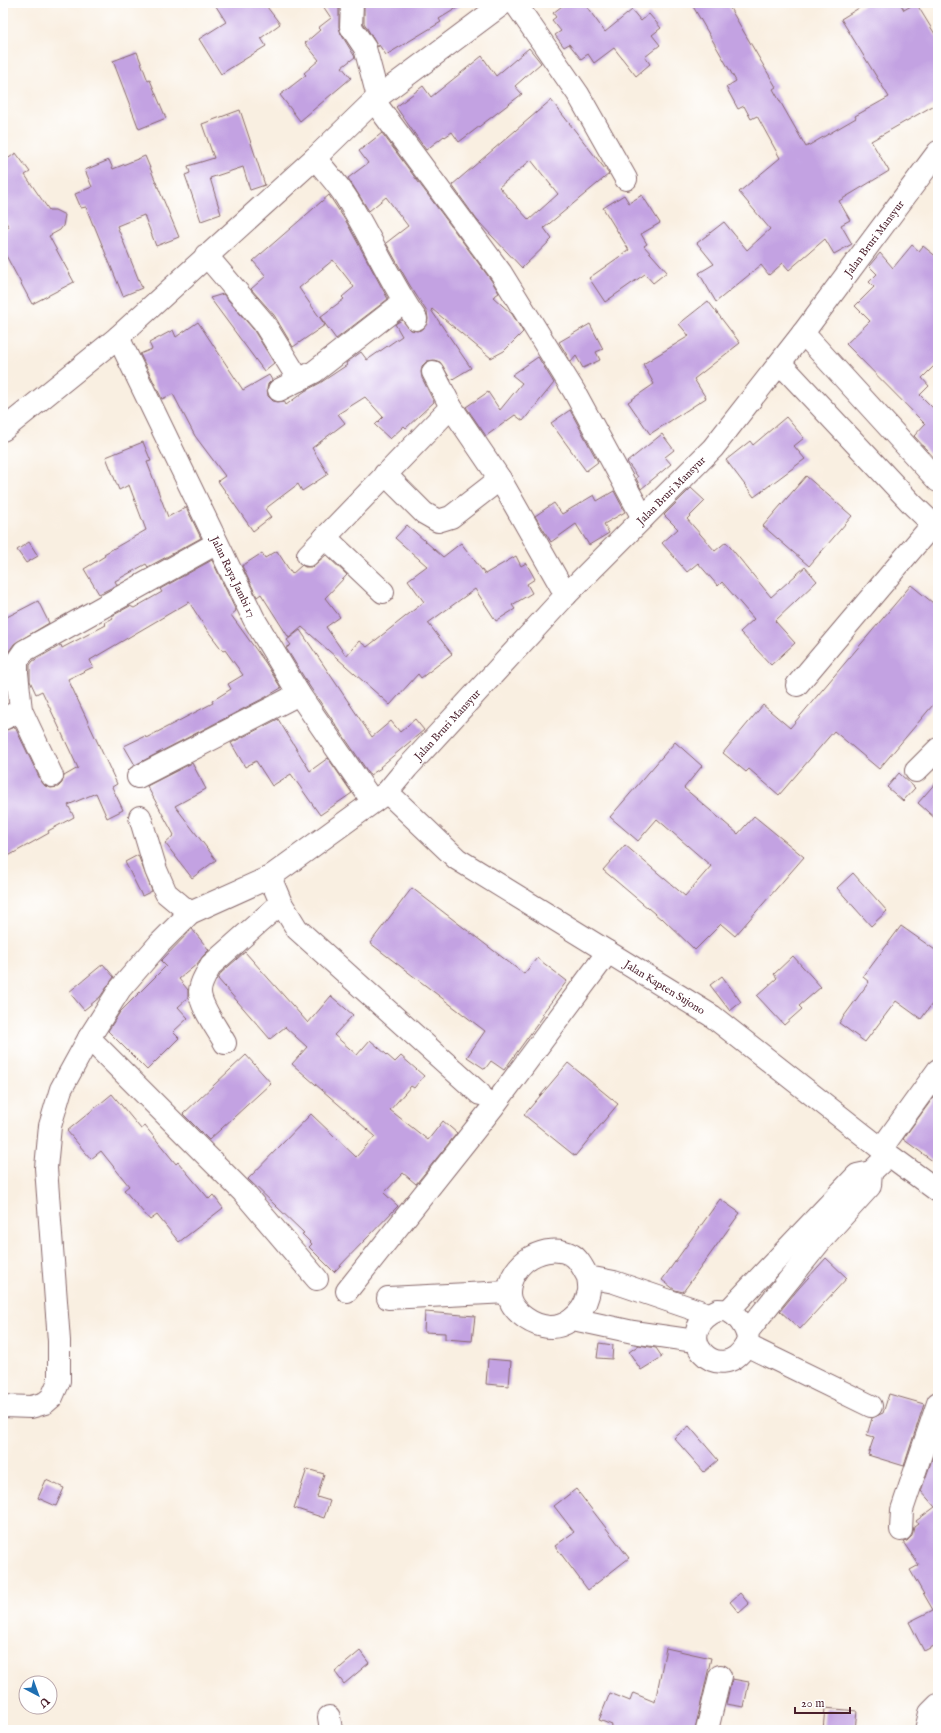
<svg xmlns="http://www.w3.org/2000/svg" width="941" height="1733" viewBox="0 0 941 1733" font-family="'IM FELL English',serif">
	<rect width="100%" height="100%" fill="#fff"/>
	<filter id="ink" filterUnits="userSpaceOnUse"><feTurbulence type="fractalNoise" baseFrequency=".025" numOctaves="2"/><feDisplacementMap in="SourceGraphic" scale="8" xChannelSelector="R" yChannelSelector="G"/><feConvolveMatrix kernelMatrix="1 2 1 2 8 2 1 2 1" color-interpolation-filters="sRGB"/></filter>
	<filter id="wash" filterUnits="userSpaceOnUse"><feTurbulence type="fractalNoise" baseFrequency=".012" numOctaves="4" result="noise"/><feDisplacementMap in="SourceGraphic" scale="16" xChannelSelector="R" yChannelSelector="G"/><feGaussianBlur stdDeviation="0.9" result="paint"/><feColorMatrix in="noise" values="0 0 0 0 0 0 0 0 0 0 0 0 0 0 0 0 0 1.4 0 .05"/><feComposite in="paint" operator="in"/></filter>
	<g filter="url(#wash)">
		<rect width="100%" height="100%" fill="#f9efe1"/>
		<g id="blocks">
			<path fill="#c3a2e2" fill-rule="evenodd" d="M214,3H264L280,24L261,38L266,46L221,74L199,39L226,22Z
				M321,3H339V27L341,34L355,57L342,67L351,78L300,121L280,95L306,75L304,73L319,60L305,43L320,30L318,28L331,18Z
				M364,3H465L439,19L441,22L386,55L379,45L378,47L364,23Z
				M566,3H584L605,32L632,10L641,21L649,14L661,28L652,35L660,45L645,57L650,64L636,76L614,48L594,63L588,54L581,59L569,44L564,47L555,35L561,31L552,20L556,17L553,13Z
				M691,3H727L776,87L773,89L806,147L856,118L855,116L889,97L841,19L867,3H900L904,10L916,3L938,39V103L871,141L889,171L839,201L850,220L841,225L852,244L834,254L825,239L789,270L783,263L769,275L761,265L716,302L699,273L714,264L697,243L724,222L747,250L770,229L739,192L780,158L757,116L751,119L744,106L738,109L726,87L736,81Z
				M529,48L541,63L515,86L522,94L459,142L452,132L445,137L444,136L426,150L396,107L423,86L431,97L482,56L496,76Z
				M137,52L148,81L150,80L166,118L139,129L113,61Z
				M551,100L609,174L544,228L552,239L522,268L477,220L452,185ZM531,160L558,194L529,220L499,187Z
				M240,110L265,185L250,190L243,167L210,178L221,214L201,221L185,175L190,173L188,166L214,158L202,124Z
				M382,133L491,280L499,293L493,297L512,314L523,332L504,351L491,358L432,309L431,310L471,368L451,380L440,362L434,360L427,361L422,366L421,372L422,378L434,402L406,428L404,426L390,439L375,425L383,417L365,397L338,414L345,423L312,448L328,474L302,491L298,484L265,509L271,517L253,531L218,481L225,476L195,436L173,394L162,399L140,354L152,349L149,343L173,330L176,337L198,322L243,390L269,375L272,380L268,384L267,389L268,396L273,401L278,402L284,401L286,405L305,391L320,383L347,365L346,363L361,352L367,360L402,336L395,324L402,320L411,330L417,331L423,329L427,324L428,319L427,312L409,284L386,243L408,226L386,197L369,211L348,178L368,163L359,151Z
				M16,153L30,172L25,175L49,210H55L65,215L63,226L60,230L49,236L74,282L32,304L3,250V231L9,227L3,218V162Z
				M145,156L179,237L156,246L144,215L117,226L142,288L123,296L94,225H93L86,207L81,208L75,194L92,187L85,170L109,160L113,169Z
				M329,195L347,223L388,299L336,339L320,317L344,299L342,297L354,287L333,260L299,288L325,325L293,347L274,315L251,289L266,276L253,261Z
				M624,195L629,203L642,195L660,223L641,234L647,244L644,246L667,272L653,283L645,274L605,302L589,278L629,250L603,208Z
				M912,245L919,251L923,246L938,258V362L922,378L929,386L920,395L937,412L938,411V462L914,436L925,424L846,344L870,321L855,306L874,287L869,282L877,274L869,266L880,253L893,268Z
				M223,294L253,329L274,363L264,371L210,298Z
				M708,301L740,343L694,379L706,398L650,434L628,402L654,384L643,364L689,336L679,324Z
				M590,324L603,349L596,352L600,360L583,368L576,356L571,362L559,342Z
				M538,357L554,383L523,421L515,415L486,436L466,407L488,392L500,410L522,383L512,375Z
				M570,410L598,462L586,471L551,423Z
				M786,417L804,438L794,446L805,459L754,497L726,460L750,441L753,445Z
				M662,434L674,450L665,457L671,464L641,489L636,478L638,477L627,462Z
				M143,442L151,461L147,462L168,517L186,507L201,538L148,567L146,564L115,581L117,585L99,594L84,569L105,556L104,554L146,530L129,485L119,490L106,457Z
				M806,476L852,516L809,566L763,526Z
				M691,488L705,501L687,519L715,551L726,542L771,597L805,567L817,581L775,621L795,643L771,665L740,632L754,619L722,582L718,586L698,563L687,572L662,543L678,529L664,515Z
				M614,491L625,512L604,524L609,533L589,545L576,524L551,542L535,516L554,503L562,514L594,495L597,501Z
				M407,525L443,557L461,543L485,574L516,556L521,566L526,563L535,579L527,584L532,593L512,605L515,609L496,621L475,589L428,623L452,654L421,678L418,674L390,705L302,627L289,638L261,594L257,597L242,566L262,553L265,558L277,551L292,574L302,565L305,567H312L326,555L347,575L325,598L340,617L326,627L346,656L359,641L367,647L424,602L408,580L427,566L395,538Z
				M29,542L38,556L26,563L17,550Z
				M212,560L236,611L231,615L265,662L281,688L266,697L135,765L124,746L145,736L146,738L213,703L212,701L231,689L228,684L243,675L225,650L223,651L207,630L189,602L90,660L93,667L68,679L117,784L112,787L123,810L107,818L96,793L68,805L74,817L48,831L49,833L3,859V731L15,727L41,781L45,786L51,788L58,787L62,783L64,776L78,768L42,691L36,694L30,681V665L33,661L61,645L62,648L106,625L104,623L113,618L112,616L130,606L134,608L162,592L160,589Z
				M911,585L938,607V699L879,769L834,731L779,795L749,769L746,772L723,753L763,705L790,728Z
				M38,601L49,623L14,644L7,654L5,661V679L3,680V619Z
				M300,630L372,737L391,721L400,732L415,719L424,730L380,767L381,768L370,775L310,687L286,648L291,645L287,640Z
				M278,719L310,771L328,758L352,793L320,815L291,774L272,786L256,761L245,767L231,743Z
				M675,742L702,766L684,788L738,834L754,816L804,857L735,936L721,924L695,950L662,918L661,919L603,870L625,845L685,896L711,866L657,819L638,841L610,817Z
				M192,763L206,789L175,806L216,860L192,878L165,843L174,835L147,786Z
				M899,773L915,788L903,801L887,787Z
				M938,780V821L918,803Z
				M138,855L152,891L142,896L125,862Z
				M853,873L887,911L871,926L837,888Z
				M412,888L524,974L537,958L567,981L542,1014L544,1015L504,1070L491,1061L485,1069L467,1057L485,1031L370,943Z
				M901,926L938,952V996L921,1019L896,1001L865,1042L839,1023L869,982L863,977Z
				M192,929L209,950L203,956L197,964L179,979L188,990V998L178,1007L188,1018L173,1032L179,1038L147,1070L108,1031L120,1012L166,966L161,961Z
				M245,952L308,1023L331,996L353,1015L334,1035L357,1055L370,1040L395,1062L401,1056L424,1076L414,1088L411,1086L390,1110L428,1140L443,1121L457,1133L416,1184L403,1173L384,1193L398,1206L334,1272L309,1247L312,1244L302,1234L304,1233L248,1179L311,1114L356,1157L375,1136L292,1064L307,1047L285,1027L270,1039L218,979L221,973Z
				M793,956L821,987L799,1006L802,1009L784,1025L757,996L777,978L774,974Z
				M103,964L114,977L100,997L84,1010L69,992Z
				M722,976L741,1002L730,1011L710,985Z
				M246,1055L271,1083L209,1140L183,1114Z
				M568,1063L618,1104L575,1156L524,1115Z
				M938,1091V1165L903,1139Z
				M112,1094L141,1129L145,1126L176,1164L178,1162L209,1199L213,1195L223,1208L179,1242L157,1215L150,1220L124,1190L129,1186L101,1151L91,1159L67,1131Z
				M720,1199L740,1213L683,1292L675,1290L662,1280Z
				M826,1258L847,1278L800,1329L780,1311L799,1288Z
				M425,1312L475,1316L472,1341L445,1339V1333L424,1332Z
				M599,1343L613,1345L612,1359L597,1358Z
				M639,1345L656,1348L662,1357L641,1370L629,1352Z
				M488,1359L511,1361L509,1386L486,1384Z
				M889,1394L924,1404L904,1466L868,1455L874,1437L867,1435L872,1418L883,1413Z
				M689,1426L718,1460L704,1472L674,1438Z
				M938,1442V1644L924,1651L909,1622L933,1610L910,1570L919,1565L903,1542L907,1541L912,1536L914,1527L918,1524L916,1521L935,1507L921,1491Z
				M307,1469L324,1474L317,1497L330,1501L324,1518L294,1508Z
				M46,1480L64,1488L56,1506L38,1498Z
				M576,1489L629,1558L588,1590L555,1546L574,1532L554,1506Z
				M740,1593L749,1604L739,1613L730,1602Z
				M666,1648L711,1658L695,1730H610L612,1725L599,1720L610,1693L630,1701L633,1693L655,1702Z
				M360,1651L369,1663L344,1684L335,1672Z
				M732,1679L749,1682L744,1707L726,1704Z
				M825,1708L857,1711L855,1730H823Z"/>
		</g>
	</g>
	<g filter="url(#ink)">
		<use href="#blocks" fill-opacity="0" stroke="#87686b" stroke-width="1"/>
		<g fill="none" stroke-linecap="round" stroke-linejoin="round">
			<g stroke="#87686b" stroke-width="24">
				<g id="minor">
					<path d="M352,3L351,27L365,48L378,97"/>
					<path d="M515,3L578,94L626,179"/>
					<path d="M374,101L501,273L574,391L643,518"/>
					<path d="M315,158C326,172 340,186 349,202C373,241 390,282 416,319"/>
					<path d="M206,255L263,322L299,380"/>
					<path d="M803,333L938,481"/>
					<path id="s1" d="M118,337L254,619L299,694L373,802"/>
					<path d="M780,363L913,505L938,529"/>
					<path d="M433,372L451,407L500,479L566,595"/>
					<path d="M279,390L314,372L404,302"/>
					<path d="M3,430L118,337L315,158L378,97L504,3"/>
					<path d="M385,474L424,513L438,521L451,517L500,479"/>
					<path d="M325,537L383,592"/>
					<path d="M308,555L451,407"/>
					<path d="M797,685L933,524"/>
					<path d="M3,719L21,710"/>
					<path d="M916,771L938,749"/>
					<path d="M52,776L21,710L17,673V661L24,651L217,543"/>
					<path d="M138,777L299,694"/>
					<path id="s2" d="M387,792L457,859L712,1016L889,1155L938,1191"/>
					<path d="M140,817L156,870L166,893L190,913"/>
					<path d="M270,877L281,903L297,929L480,1094"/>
					<path d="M89,1038L243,1192L317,1279"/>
					<path d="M225,1043C218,1030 200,1006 200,992C200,983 207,973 211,965L281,903"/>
					<path d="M881,1149L938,1070"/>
					<path d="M588,1277C589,1283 590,1290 588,1295C583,1315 563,1331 543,1326C529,1323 508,1309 509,1292C510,1262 546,1241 572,1255C579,1259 584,1270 588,1277L614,1282L708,1314"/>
					<path d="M347,1291L493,1107L608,952"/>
					<path d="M388,1298L508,1292"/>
					<path d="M718,1310C722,1310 726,1310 730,1312C739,1317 752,1334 746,1345C720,1390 666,1333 718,1310Z"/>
					<path d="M728,1311L857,1175L871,1172L889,1155"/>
					<path d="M573,1319L633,1332L695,1341"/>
					<path d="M747,1332L822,1239L870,1186L871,1172"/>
					<path d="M746,1345L871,1406"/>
					<path id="s3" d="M3,1406L31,1407L45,1403L52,1397L59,1381V1341L46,1168L50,1126L61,1089L89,1038L120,989L159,944L190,913L270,877L387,792L407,768L566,595L713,448L803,333L938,152"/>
					<path d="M901,1530L902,1510L938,1403"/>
					<path d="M329,1717L331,1730"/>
					<path d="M707,1730L720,1676"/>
					<path d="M926,1730L930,1713L938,1705"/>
				</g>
			</g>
			<use href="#minor" stroke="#fff" stroke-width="22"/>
		</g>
	</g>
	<g text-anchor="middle" stroke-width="3" stroke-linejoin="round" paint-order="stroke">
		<g font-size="11" fill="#4a1f2b" stroke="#fff">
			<text dy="4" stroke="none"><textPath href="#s3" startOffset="1554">Jalan Bruri Mansyur</textPath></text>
			<text dy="4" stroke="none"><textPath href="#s3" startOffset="1230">Jalan Bruri Mansyur</textPath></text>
			<text dy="4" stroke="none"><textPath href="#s1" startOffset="266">Jalan Raya Jambi 17</textPath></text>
			<text dy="4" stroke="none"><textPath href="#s3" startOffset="906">Jalan Bruri Mansyur</textPath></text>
			<text dy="4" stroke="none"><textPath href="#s2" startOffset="341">Jalan Kapten Sujono</textPath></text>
		</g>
	</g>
	<rect width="941" height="1733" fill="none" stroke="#fff" stroke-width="16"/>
	<g transform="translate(38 1695) rotate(139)"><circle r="19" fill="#ffffff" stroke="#b7a5aa"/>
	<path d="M0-3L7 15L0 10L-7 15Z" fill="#1f6fb2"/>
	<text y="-6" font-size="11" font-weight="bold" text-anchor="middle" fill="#4a1f2b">U</text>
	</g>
	<path d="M795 1707v6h55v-6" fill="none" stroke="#4a1f2b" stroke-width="2"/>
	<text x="801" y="1707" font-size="12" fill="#4a1f2b" stroke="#ffffff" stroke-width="3" paint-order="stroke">20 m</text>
</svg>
